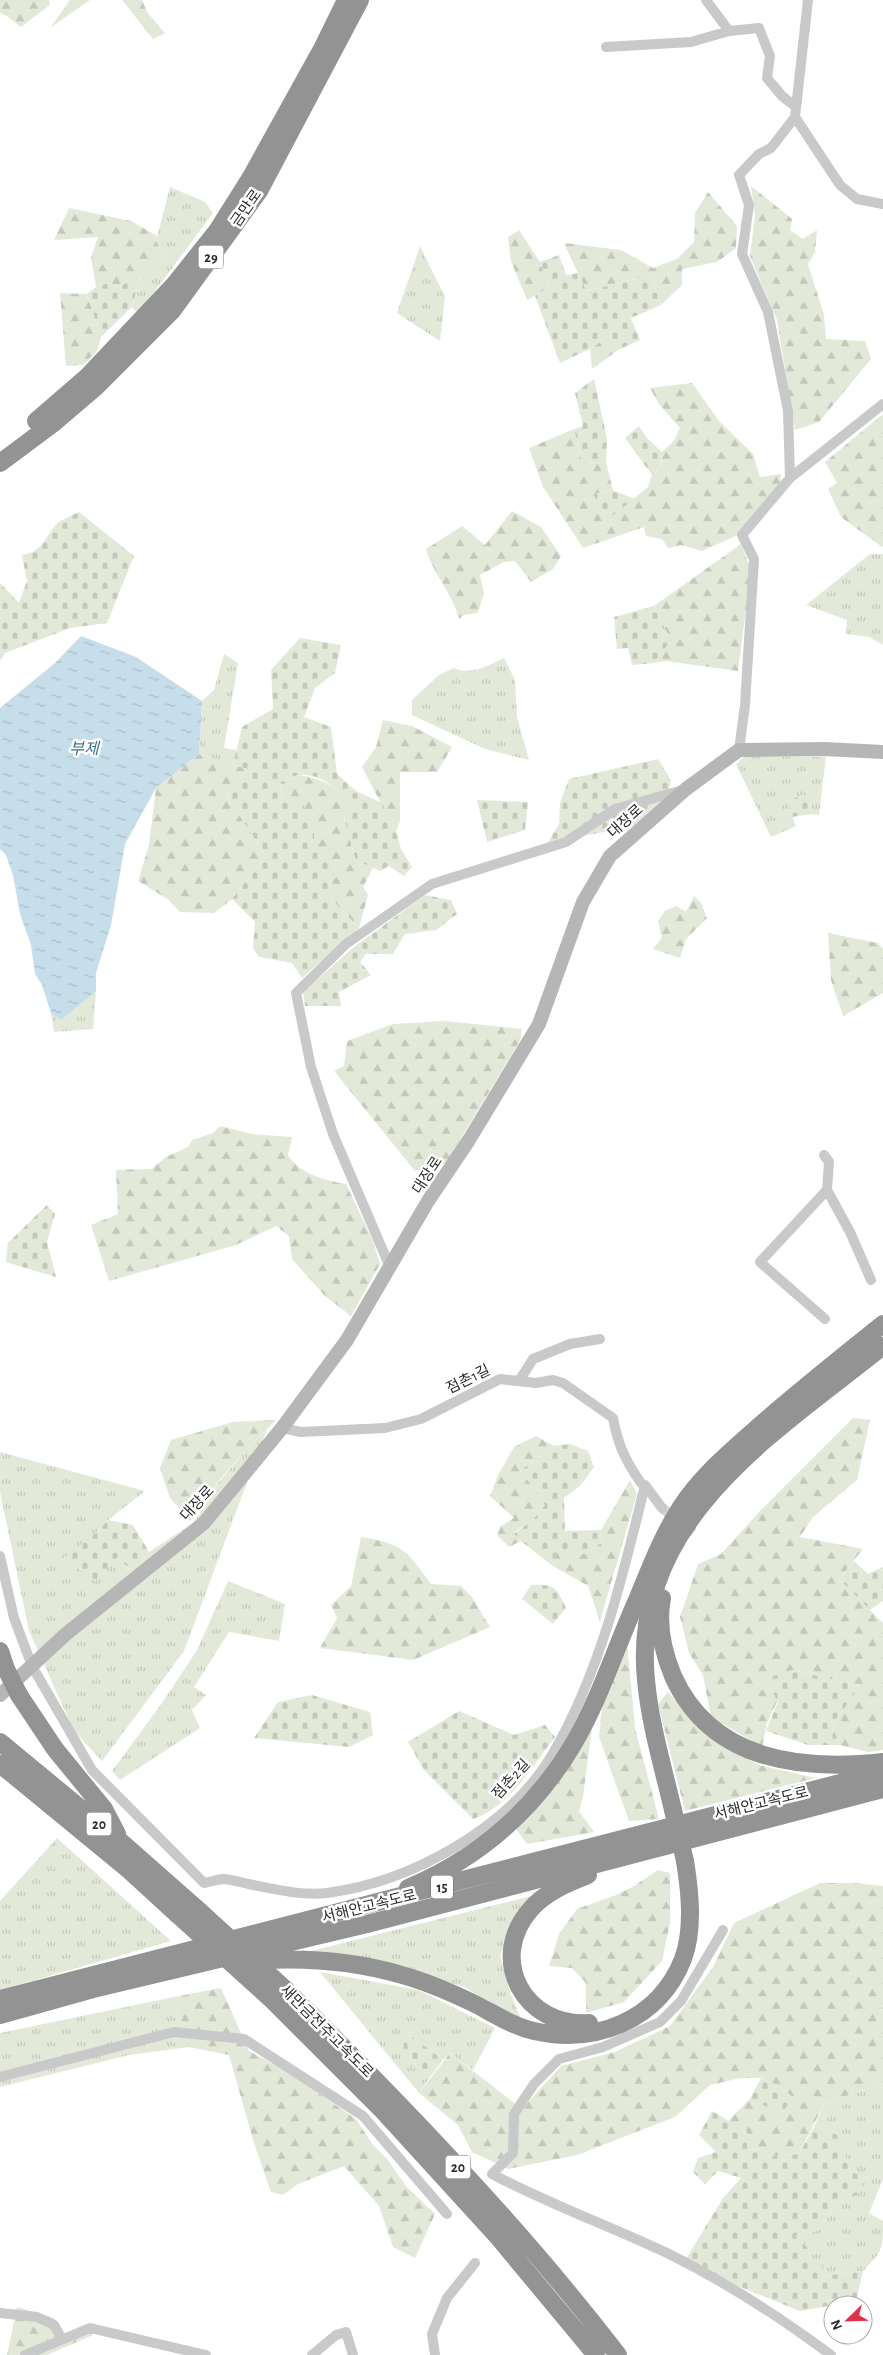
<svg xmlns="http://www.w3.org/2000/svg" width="883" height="2355" viewBox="0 0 883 2355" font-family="'Alegreya Sans','Noto Sans KR',sans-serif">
	<defs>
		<pattern id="grass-tufts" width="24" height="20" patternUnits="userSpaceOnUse" patternTransform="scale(1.25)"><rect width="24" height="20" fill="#e3e9d9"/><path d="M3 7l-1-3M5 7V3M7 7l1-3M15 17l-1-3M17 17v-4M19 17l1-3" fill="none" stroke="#c3c8ba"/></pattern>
		<pattern id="forest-firs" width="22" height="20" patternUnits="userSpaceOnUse" patternTransform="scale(1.25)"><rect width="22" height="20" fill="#e3e9d9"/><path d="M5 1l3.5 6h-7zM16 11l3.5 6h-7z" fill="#c3c8ba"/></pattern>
		<pattern id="cemetery-stones" width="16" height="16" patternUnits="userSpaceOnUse" patternTransform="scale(1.25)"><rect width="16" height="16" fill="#e3e9d9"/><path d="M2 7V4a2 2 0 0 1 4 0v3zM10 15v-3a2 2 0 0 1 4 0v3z" fill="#c3c8ba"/></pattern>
		<pattern id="water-ripples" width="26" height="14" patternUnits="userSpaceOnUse" patternTransform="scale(1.25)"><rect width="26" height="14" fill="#c5dee9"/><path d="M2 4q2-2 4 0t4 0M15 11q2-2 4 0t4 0" fill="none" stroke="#a9bfc8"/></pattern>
	</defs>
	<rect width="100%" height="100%" fill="#fff"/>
	<path fill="url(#grass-tufts)" d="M170,187L205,202L213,213L138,314L132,307L140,277L165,258L156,241Z
		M420,246L445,297L440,341L397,313Z
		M870,554H883V645L869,637L846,634L847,620L806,605Z
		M224,654L238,663L224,748L237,750L233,765L199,754L202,701L214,690Z
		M504,658L515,680L517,717L529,760L485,749L412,715V700L439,675L454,668C469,676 491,665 504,658Z
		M745,756L826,757L819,815L812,814L810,800L792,816L796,826L771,837L736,764Z
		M96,991L93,1029L54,1032L51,1013L61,1019Z
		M267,1429L184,1651L102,1761L74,1731L29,1631L0,1492V1452L145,1491L108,1520L96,1533L117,1558L135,1573L149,1552L193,1523L200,1513L209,1494L244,1452Z
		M228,1581L285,1604L279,1641L229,1632L194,1687L206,1695L192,1710L200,1728L120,1780L112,1771L160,1706L197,1650Z
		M57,1838L171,1941L0,1990V1901Z
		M531,1896L500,1955L510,1992L521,2019L462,1986L307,1952Z
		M320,1972L418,1990L495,2028L473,2070L450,2053L443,2060L410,2035L403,2053L430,2077L419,2093Z
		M174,1997L189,2047L129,2055L0,2087V2033Z
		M883,2083V2179L869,2213L883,2221C883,2250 883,2250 863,2271L824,2276L811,2260L808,2248L795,2236L819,2230L835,2204L856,2195L867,2178L851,2172L838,2135L814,2127L824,2104Z"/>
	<path fill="url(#forest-firs)" d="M0,0H49L50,5L21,27L7,16L0,13Z
		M70,0H90L50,28Z
		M122,0H142L147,12L165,33L153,39Z
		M751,186L792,219L790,230L803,239L817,230L815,252L808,264L824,315L826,339L865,341L871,359L819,422L795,430L777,320L750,256L755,215Z
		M708,192L737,226L736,248L717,262L682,269V285L661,305L651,275L586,291L564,243L621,250L653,268L677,259L694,242L695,213Z
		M69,208L131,221L157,236L156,241L165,258L140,277L118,287L109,283L96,287L91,257L98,237L54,240Z
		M519,230L540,262L549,288L527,300L511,261L508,237Z
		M60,293L87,294L101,337L97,351L83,365L66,366Z
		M610,335L618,350L592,369L590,349Z
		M692,383L719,421L753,454L760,477L781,474L780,486L738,535L702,551L681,545L668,548L662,539L646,536L644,527L583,548L543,487L529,448L574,429L583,463L606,462L613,490L594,494L612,516L648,487L652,475L656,473L662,462V452L674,441L680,428L659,404L650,388Z
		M883,414V546L882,547L841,517L828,489L837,483L825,462Z
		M512,511L541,527L561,556L553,569L531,582L515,561L504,562L480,575L484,593L478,613L464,615L459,619C453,594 433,574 426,549L462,526L485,545Z
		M741,544L751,570L738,671L666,661L654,663L668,644V635L654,606Z
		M383,720L412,726L452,747L437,772H400V821L396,832L362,767L376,747Z
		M199,754L247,769L226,795L266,856L232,899L214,913L180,912L169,900L138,881L149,845L156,788Z
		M299,775C321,779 337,784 348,804L344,820C350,833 351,847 356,860L373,868L363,887L368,895L359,928L332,900L329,885L337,867L313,849L314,826L283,802L280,782Z
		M694,896L701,903L707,918L686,939L680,958L653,949L662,938L658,921L665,911L676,906L686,912Z
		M828,933L878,943L883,949V993L843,1016L831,980Z
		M445,1021L522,1029L520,1041L446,1163L415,1171L334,1071L344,1066L347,1041L393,1024Z
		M220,1126L252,1134L292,1137L288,1155C300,1174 324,1180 346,1184L373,1241L380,1264L351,1316L325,1296L292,1259L289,1236L276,1226L236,1245L109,1281L91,1225L118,1214L116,1170L151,1169L166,1157L188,1147L192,1140L213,1133Z
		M853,1418L870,1420L857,1480L813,1517L800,1537L863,1549L839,1579L883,1623V1750L868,1752L840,1745L832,1726L860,1686L792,1670L767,1723L762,1747L711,1717L703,1675L689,1653L680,1617L698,1564L721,1554L760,1511Z
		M276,1420C253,1443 229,1466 210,1493C202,1505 202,1511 190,1521L170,1498L160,1468L171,1440L233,1422Z
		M536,1436L554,1446L520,1471C531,1481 535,1494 545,1505L532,1521L514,1532L521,1541L509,1547L497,1535L501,1526L514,1518L490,1496L498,1475L514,1447Z
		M630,1480L637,1494L600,1621L588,1586L553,1566L557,1550L585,1554L602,1542L601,1530Z
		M361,1537C404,1544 406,1550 431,1584L461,1586L472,1597L490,1627L413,1660L320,1648L337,1618L331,1605L351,1586Z
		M627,1641L635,1728L659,1819L629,1821L599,1737L602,1707Z
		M668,1692L708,1736L759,1765L816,1778L685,1811L658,1704Z
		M592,1729L583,1796L579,1811L594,1832L527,1844L516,1829Z
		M658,1870L670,1873V1923L662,1961L624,2002L586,2013V1983L572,1968L549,1966L559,1934L577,1909L616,1895L634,1886Z
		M820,1883H855L883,1886V2083L824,2104L799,2154L766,2156L763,2150L747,2149V2132L728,2121L750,2099L781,2113L793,2098L782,2088L761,2078H741L710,2085L675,2117L577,2155L508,2169L472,2152L458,2125L419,2093L450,2053L522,2109L561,2066L615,2052L670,2026L713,1967L734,1923Z
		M221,1988L249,2051L286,2071L356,2119L373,2145L388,2160L406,2186L435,2214L415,2258L393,2247L379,2206L344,2166L298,2184L283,2195L271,2192L253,2140L229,2055L189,2047L174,1997Z
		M17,2307L54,2318L64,2334L85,2325L93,2335L47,2355H7Z"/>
	<path fill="url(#cemetery-stones)" d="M559,255L566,275L579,273L586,291L651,275L661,305L631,318L640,340L618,350L610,335L590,349L560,363L535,296L549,288L540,262Z
		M140,277L132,307L101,337L87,294L96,287L109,283L118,287Z
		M594,379L607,439L606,462L583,463L574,429L583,426L575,393Z
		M639,426L646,437L662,452C662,461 661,470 652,475L625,438Z
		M613,490L634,499L612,516L602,519L594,494Z
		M79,512L134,556L107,623L70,628L5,653L0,661V583L19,603L27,581L22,555C43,551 43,541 54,527C59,520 71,516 79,512Z
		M654,606L668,635V644L654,663L632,665L628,648L617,649L614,617Z
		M300,638L341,645L335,673L315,688L304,717L331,727L337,774L356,791L382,803L398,837L401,849L412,867L404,876L389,866L380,871L356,860C351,847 350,833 344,820L348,804C339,788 319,773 299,775C293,776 286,780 280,782L283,802L302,803L314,826V849L337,867L329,884L332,900L359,928L302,978L292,963L259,957L253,948L255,922L232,899L266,856L226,795L247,769L233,765L242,727L273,709L271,670Z
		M658,759L671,780L667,799L632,827L548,842L559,824L560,803L569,779Z
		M803,794L810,800L812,814L792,817L789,805L795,798Z
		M477,800L528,802L525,830L487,842Z
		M425,895L451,900L457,914L436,930L405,934L393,954H366L360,962L371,975L339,992L341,1006H305L303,992L354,947Z
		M47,1205L55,1214L47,1242L56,1277L6,1262L8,1243Z
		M570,1444L588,1451L594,1467L580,1486L564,1498L565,1531L601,1530L602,1542L585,1554L557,1550L553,1566L521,1541L514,1533L532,1521L545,1505C535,1494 531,1481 520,1471L554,1446Z
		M108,1520L133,1525L149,1552L135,1573L117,1558L96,1580L62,1559L96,1533Z
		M854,1561L868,1574L883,1567V1601L870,1610L839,1579Z
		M531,1585C555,1584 556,1587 566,1608L553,1624L522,1599Z
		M792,1670L860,1686L832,1726L840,1745H808L766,1731L778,1701L764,1679Z
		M312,1695L370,1712L373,1735L349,1747L254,1738L278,1702Z
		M459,1711L514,1735L545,1725L555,1737C532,1767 510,1806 473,1819L424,1770L408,1742Z
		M410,2035L443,2060L430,2077L403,2053L404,2042Z
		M761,2078L782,2088L793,2098L781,2114L750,2099Z
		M712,2111L747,2132V2149L763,2150L766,2156L799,2154L814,2127L838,2135L851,2172L868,2178L857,2195L835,2204L819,2230L795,2236L808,2248L811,2260L823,2264L824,2276L863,2271L855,2305L846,2303L800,2311L713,2276L686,2259L723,2198L741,2178L718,2171L705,2184L693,2172L698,2158L716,2152L699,2135Z"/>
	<path fill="url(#water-ripples)" d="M81,636L136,657L202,701L199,754L156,788L125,844L111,925L96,973V991L61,1020L51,1013L42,985L35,974L31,945L20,914L13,875L6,855L0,849V708L55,663Z"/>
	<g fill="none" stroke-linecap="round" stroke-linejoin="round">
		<path stroke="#d5d5d5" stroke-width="10" stroke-dasharray="10 5" stroke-linecap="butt" d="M662,1508L694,1533"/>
		<path stroke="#c9c9c9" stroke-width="10" d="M706,0L729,31
			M808,0L795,117L840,185L857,199L883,204
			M606,47L691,42L729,31L759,28L770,56L767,78L782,96L796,107
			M790,478L788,411L768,312L742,254L749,205L739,175L759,154L771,148L795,117
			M739,750L745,705L754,559L742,535L790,478L883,404
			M824,1155L829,1162L827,1190L760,1262L825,1319
			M827,1190L850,1232L871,1280
			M390,1267L333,1134L311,1067L296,993L346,944L432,884L566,842L615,809L683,790
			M519,1381L533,1359L570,1344L600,1339
			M282,1428L301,1432L385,1428L421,1419L500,1379L536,1383L553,1380L563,1383L613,1418C618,1445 625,1460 641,1483L645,1485L662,1508
			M0,1556L14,1618L32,1666L92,1770L204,1883C210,1882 216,1880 222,1879C230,1879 240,1882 248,1884C274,1889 301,1896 327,1893C410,1882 508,1829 552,1755C600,1673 623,1576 645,1485
			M723,1930L681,2001L660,2022L603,2047L559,2059L534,2084L514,2114L513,2153L492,2174C550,2205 613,2227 673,2256C729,2284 781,2318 831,2355
			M0,2077L174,2032L244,2039L363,2116L447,2214
			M0,2313L37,2317L54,2325L62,2339
			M25,2355L90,2328L206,2355
			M312,2355L336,2335L346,2332L353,2355
			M435,2355L432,2334L447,2298L475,2263"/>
		<path stroke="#b6b6b6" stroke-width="14" d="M0,1695L66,1634L204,1523L282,1428L347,1340L428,1201L469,1140L539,1024L583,902L610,856L686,789L739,750L825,749L883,752"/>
		<path stroke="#939393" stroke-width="18" d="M36,421L88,376L174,285L217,231L251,177L323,47L346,0
			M0,463L55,422L96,387L172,311L259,191L360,0
			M662,1598C657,1624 663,1652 673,1676C711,1761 801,1771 883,1762
			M0,1651L6,1669
			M19,1695L55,1749L104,1809L117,1834
			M0,1742L120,1841L196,1908
			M0,1764L129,1870L177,1914
			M673,1810C663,1767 650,1724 646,1680C630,1519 775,1433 883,1346
			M588,1875C568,1883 545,1892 530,1910C487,1960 525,2028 589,2023
			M408,1888C479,1858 535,1809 574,1743C600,1698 616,1647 637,1600C650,1569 662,1536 681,1507C701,1476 729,1453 757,1428C798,1392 841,1358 883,1324
			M249,1961C301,1957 352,1960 402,1975C427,1982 450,1992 473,2003C493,2013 512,2026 534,2031C596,2045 659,2020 683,1959C694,1929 690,1892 685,1861
			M286,1990C403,2106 518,2225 618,2355
			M270,1998L383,2111L498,2237L596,2355
			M0,1999L883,1772
			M0,2015L93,1989L367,1924L883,1789"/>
		<path stroke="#939393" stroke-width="18" d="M6,1669L19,1695
			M673,1810L685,1861
			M196,1908L286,1990
			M177,1914L270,1998"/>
	</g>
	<g text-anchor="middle" stroke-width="5" stroke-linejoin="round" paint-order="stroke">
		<g fill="#fff" stroke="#6b6b6b" stroke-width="1">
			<rect x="198.5" y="245.5" width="25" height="23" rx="4"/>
			<rect x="86.5" y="1812.5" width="25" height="23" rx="4"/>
			<rect x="431" y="1875.5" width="22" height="23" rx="4"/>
			<rect x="445.5" y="2155.5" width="25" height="23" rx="4"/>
		</g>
		<g font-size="14" font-weight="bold" fill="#2c2c2c">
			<text x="211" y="262">29</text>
			<text x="99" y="1829">20</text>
			<text x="442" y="1892">15</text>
			<text x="458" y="2172">20</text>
		</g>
		<g font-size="15" fill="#2c2c2c" stroke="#fff">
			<text transform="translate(246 208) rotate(-55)" y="5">금만로</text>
			<text transform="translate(625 821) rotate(-42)" y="5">대장로</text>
			<text transform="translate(427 1175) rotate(-57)" y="5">대장로</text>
			<text transform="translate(468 1379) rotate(-26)" y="5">점촌1길</text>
			<text transform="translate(197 1503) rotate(-47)" y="5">대장로</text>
			<text transform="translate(511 1779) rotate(-48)" y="5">점촌2길</text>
			<text transform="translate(761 1803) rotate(-14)" y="5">서해안고속도로</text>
			<text transform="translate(369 1906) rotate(-14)" y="5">서해안고속도로</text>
			<text transform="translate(327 2031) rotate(45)" y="5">새만금전주고속도로</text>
		</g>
		<g font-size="16" font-style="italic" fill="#3d728b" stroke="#fff">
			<text x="84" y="754">부제</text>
		</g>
	</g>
	<g transform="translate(848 2320) rotate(247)"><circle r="24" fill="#ffffff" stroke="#ababab"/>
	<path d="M0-4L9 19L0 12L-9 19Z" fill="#e03149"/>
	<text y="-8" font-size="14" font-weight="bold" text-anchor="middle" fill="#2c2c2c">N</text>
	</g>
</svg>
